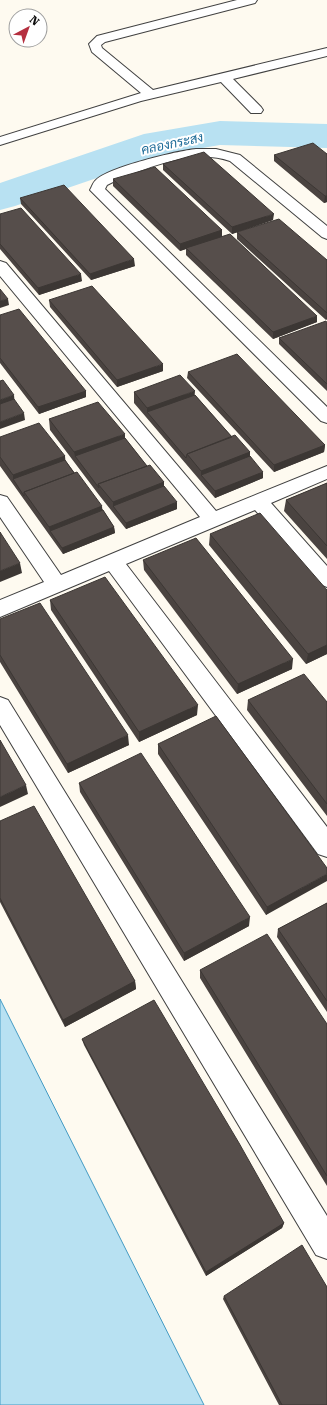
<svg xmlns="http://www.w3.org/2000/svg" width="327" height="1405" viewBox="0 0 327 1405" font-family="'Roboto Serif',Sarabun,serif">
	<rect width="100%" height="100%" fill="#fefaf0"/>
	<path fill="#b8e1f2" stroke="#449bc4" d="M0,999L204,1405H0Z"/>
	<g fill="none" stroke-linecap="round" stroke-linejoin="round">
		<path fill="#b8e1f2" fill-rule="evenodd" d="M220,121L327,124V148L220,145L167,154L15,206L0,210V183L144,134Z"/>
		<g stroke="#414141" stroke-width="2">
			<path id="minor" d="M237,0H257L255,3L105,42L101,45L102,48L153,90L327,48V56L233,79L261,107L263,110L261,113H251L221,82L141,101L0,145V137L141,93L92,52L89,44L97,36Z
				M196,149H216L240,155L327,226V239L322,237L230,161C194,148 148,167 115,181L107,185L105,189L327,407V423L321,421L90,190C92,187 93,182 96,180C109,167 177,151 196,149Z
				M0,261L6,263L216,511L327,466V479L271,503L327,566V587L320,584L255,510L126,564L327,827V857L318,854L109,571L0,617V600L44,582L0,517V495L7,497L61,575L200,517L0,276Z
				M0,697L8,700L327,1216V1259L316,1255L0,725Z"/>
		</g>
		<use href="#minor" fill="#fff" fill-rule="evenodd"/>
	</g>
	<path fill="#4a4340" d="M327,154V202L324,203L274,161V155Z
		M163,164L273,220L232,234L163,170Z
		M113,179L222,230V237L317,322L273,339L186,255V249L180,251L113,186Z
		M20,198L135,266L91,280L21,204Z
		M0,214L82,281L39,295L0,249Z
		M237,232L327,260V319L326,320L237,239Z
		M49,300L163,371L117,387L50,307Z
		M0,315L86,391V397L39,414L0,363Z
		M327,323V391L279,344V338Z
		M188,372L325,445L324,452L274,472L187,378Z
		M134,392L195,395L232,437L250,452V456L263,478L215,498L134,403Z
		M49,419L125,438L147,466L164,482V486L177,509L126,529L99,495L50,430Z
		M0,437L65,456V460L103,510L114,527L115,533L63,554L0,466Z
		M327,483V559L284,511L286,500Z
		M210,534L327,590V654L306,664L209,545Z
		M143,560L292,669L237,694L144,570Z
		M50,600L197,715L139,742L51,610Z
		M0,619L129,745L68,773L0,662Z
		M248,700L327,702V816L247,710Z
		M158,744L327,868L266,915L158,754Z
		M79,783L249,926L184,961L80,792Z
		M0,821L135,981L136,989L65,1027L0,902Z
		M327,903V1012L277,937L278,929Z
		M200,970L327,1024V1186L200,978Z
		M82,1039L284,1223L282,1228L206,1276L84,1045Z
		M224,1296L327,1405H279L223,1299Z"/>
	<path fill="#3c3734" d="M325,196H327V202L324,203Z
		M274,214L273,220L232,234V227Z
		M222,230V237L180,251V244Z
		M134,259L135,266L91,280L90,274Z
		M81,274L82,281L39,295L38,288Z
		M8,299L9,305L0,308V301Z
		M327,313V319L326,320Z
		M317,316V322L273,339V332Z
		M163,364V371L117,387V380Z
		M86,391V397L39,414L38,407Z
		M195,391L194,402L147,412V408Z
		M14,395L15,406L0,411V400Z
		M24,413L25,420L0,429V422Z
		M125,434V445L75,456L74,452Z
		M325,445L324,452L274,472V465Z
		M250,452L249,463L201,475V482V471Z
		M65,456L66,467L13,479V475Z
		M263,472V478L215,498V491Z
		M164,482V493L113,506V502Z
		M177,502V509L126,529V523Z
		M102,506L103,517L50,531L49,527Z
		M114,527L115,533L63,554L62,548Z
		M20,563L22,573L0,582V571Z
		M327,645V654L306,664L308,654Z
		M293,659L292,669L237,694L238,684Z
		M198,705L197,715L139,742V732Z
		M128,735L129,745L68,773L67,764Z
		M26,785L28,794L0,807V797Z
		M327,874V881L266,915L267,907Z
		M250,917L249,926L184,961V953Z
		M135,981L136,989L65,1027L63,1020Z
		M284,1223L282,1228L206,1276V1272Z"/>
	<path fill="#564e4b" stroke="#3c3734" d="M313,143L327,154V196H325L274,155Z
		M204,152L274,214L232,227L163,164Z
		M155,167L222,230L180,244L113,179Z
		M64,185L134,259L90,274L20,198Z
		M21,208L81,274L38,288L0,244V214Z
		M279,219L327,260V313L237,232Z
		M230,234L317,316L273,332L186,248Z
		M92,286L163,364L117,380L49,300Z
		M0,289L8,299L0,301Z
		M19,309L86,391L38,407L0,358V315Z
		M326,321L327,323V384L279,338Z
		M237,354L325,445L274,465L188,372Z
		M180,375L195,391L147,408L134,392Z
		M3,380L14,395L0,400V381Z
		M195,395L232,437L187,454L186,458L147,412Z
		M14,399L24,413L0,422V404Z
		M98,402L125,434L74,452L49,419Z
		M39,423L65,456L13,475L0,457V437Z
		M235,435L250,452L201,471L187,454Z
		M125,438L147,466L98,484L99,488L75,456Z
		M250,456L263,472L215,491L201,475Z
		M65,460L74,473L24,492V496L13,479Z
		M150,465L164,482L113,502L98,484Z
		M77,472L102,506L49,527L24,492Z
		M327,483V546L286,500Z
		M164,486L177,502L126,523L113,506Z
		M103,510L114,527L62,548L50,531Z
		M260,513L327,590V645L308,654L210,534Z
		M0,532L20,563L0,571Z
		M196,538L293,659L238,684L143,560Z
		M105,577L198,705L139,732L50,600Z
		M40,603L128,735L67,764L0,655V619Z
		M304,674L327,702V804L248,700Z
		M216,716L327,868V874L267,907L158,744Z
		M0,740L26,785L0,797Z
		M141,753L250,917L184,953L79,783Z
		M34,806L135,981L63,1020L0,898V821Z
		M327,903V1001L278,929Z
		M267,934L327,1024V1176L200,970Z
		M154,1000L239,1143L284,1223L206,1272L82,1039Z
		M302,1245L327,1287V1405H282L224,1296Z"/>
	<g text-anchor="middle" stroke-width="4" stroke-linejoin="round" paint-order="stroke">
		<g font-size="13" font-style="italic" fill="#1f6c98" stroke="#fff">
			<text transform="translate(172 143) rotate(-12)" y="5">คลองกระสง</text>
		</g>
	</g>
	<g transform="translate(28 28) rotate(41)"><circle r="19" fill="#ffffff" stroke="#9f9f9f"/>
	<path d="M0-3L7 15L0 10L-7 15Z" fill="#b52f3f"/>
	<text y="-6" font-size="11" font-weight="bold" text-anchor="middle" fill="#0e0e0e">N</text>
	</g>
</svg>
